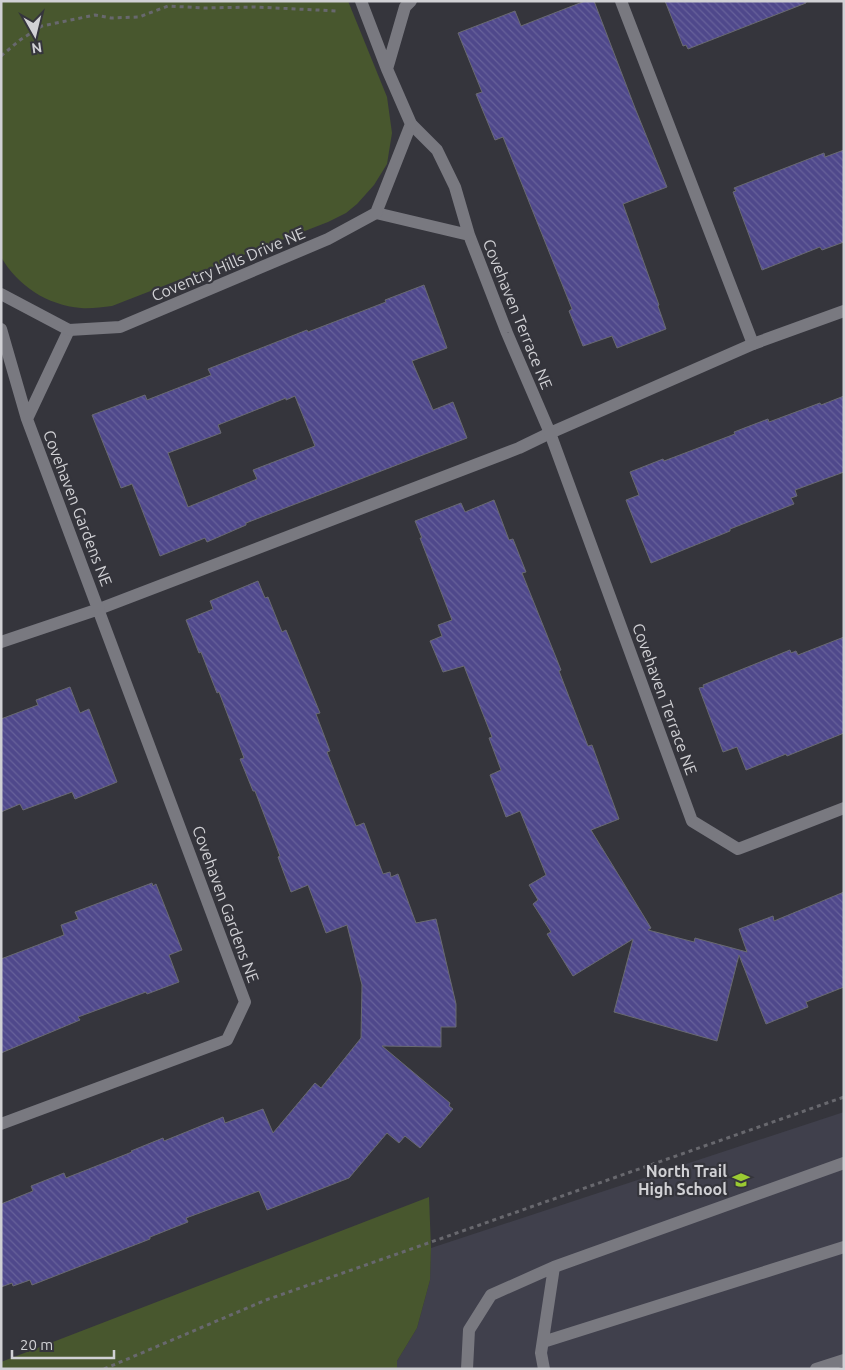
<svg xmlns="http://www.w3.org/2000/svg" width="845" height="1370" viewBox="0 0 845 1370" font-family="Ubuntu,sans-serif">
	<defs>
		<pattern id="building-back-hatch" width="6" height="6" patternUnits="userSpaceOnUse" patternTransform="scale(1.25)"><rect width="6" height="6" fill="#4f488b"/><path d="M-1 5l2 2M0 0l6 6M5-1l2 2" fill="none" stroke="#67619a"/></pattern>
	</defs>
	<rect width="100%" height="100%" fill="#35353c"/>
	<path fill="#40404c" d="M844,1112V1369H397V1361L417,1328L430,1280L431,1248Z"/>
	<path fill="#48572e" d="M1,1H348L387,97L392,133L387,164L374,185L357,204L346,213L328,222L112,306C102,307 90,309 81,308C47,305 18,286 1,257Z
		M429,1197L431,1248L430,1280L417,1328L397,1361V1369H1V1362Z"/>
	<path fill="url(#building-back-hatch)" stroke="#696a71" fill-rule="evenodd" d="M585,1H594L635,108L667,187L623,204L659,305L658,306L666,329L617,348L612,336L583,346L569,311L572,309L503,137L495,140L476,94L482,92L458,33L515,11L521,26Z
		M665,1H806V3L688,49L686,45L683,46Z
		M844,150V242L822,250L820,247L762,270L733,192L736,191L734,188L824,153L825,157Z
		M424,285L447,348L412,361L433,410L453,402L467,438L246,523V525L207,542L205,538L160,556L132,484L121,488L92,415L145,395L147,400L211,375L208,369L307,330L308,332L386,302L385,300ZM295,396L315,446L253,470L257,479L188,507L168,453L221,433L218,425L286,398V400Z
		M844,396V472L795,490L797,496L791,498L794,504L730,529V531L651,563L626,500L639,495L630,472L663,459L664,461L735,434L734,432L768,419L769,422L820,403L821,405Z
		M494,500L509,540L513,539L526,572L522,573L561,670L559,671L588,746L592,745L619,819L591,830L651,928L648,930L694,942L695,938L747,952L739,929L773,916L774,921L844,892V987L806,1002L808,1007L766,1024L739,955L717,1041L614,1012L633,939L573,976L547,934L551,932L533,904L538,900L529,885L546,875L520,811L506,817L490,775L501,770L489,738L492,737L464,666L443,672L430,641L442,636L438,625L452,620L420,538H422L415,521L461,503L465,512Z
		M258,581L265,598L268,597L282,632L286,630L320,713L316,714L330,751L327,752L356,826L364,823L383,874L390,872L391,877L398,874L416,923L436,919L456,1004V1027H441V1047L382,1046L450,1103L449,1106L453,1109L420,1148L405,1136L399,1143L387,1133L349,1178L267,1210L259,1191L186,1218L188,1222L150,1237V1239L32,1285L30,1280L13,1286L12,1283L1,1287V1204L33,1191L31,1186L64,1173L66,1178L132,1152L131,1151L163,1138L164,1141L223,1117L225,1123L263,1109L273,1133L315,1083L321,1088L361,1038L362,985L347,925L326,933L308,885L291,892L278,857L280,856L255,791H253L240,759L244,758L219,692L217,693L201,652L199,653L186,620L213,609L210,601Z
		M844,637V733L787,756L786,754L746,770L737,747L723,752L699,688L704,687L703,685L790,650L791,653L796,651L798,655Z
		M70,687L80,713L89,709L117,782L75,799L72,792L23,810L20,804L1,812V719L38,705L36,700Z
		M152,883L153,886L156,884L182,950L169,955L179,982L147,994L146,992L78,1017L80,1020L1,1053V959L64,935L61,925L78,919L75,912Z"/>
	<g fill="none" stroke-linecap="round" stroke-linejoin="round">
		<path stroke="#68686e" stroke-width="3" stroke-dasharray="4 4" stroke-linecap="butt" d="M1,56L20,40L42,26L95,15L111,18L139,17L168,6L204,8L255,7L338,11
			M104,1369L266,1300L844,1097"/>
		<path stroke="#797980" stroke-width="12" d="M621,1L753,344
			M99,609L519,448L550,433
			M543,1342L844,1247
			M467,1369L469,1330L491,1295L554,1267L844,1163
			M544,1369L541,1353L554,1267
			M816,1369L844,1360"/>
		<path stroke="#797980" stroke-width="12" d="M411,124L437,150L455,187L469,235L507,333L550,433L692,821L738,849L844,808
			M376,213L469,235
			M1,329L27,419L245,1002L227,1040L1,1124
			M27,419L69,330
			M550,433L753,344L844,311
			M1,642L99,609"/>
		<path stroke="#797980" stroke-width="12" d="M387,69L405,7L411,1
			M1,294L69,330L120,327L328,239L376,213L411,124L387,69L361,1"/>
	</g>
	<defs>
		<g id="school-bare" transform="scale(1.35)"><path d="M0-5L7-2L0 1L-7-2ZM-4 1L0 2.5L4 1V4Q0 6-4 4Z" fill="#9bcb32" stroke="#35353c" stroke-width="2.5" paint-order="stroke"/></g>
	</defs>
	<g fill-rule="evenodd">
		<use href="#school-bare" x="741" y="1180"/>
	</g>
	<g text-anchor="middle" stroke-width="4.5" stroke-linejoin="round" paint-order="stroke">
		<g font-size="16" fill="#d1d1d5" stroke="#35353c">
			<text transform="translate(228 264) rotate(-23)" y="6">Coventry Hills Drive NE</text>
			<text transform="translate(518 314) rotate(68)" y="6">Covehaven Terrace NE</text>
			<text transform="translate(78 508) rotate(69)" y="6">Covehaven Gardens NE</text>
			<text transform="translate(665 699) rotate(70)" y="6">Covehaven Terrace NE</text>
			<text transform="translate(226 904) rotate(70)" y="6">Covehaven Gardens NE</text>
		</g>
		<g font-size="16" font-weight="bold" fill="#d1d1d5" stroke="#35353c" text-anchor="end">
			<text x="727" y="1177">North Trail<tspan x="727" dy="18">High School</tspan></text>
		</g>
	</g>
	<rect width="845" height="1370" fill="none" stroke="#d1d1d5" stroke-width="5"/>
	<g transform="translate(35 35) rotate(172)" stroke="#35353c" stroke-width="4" paint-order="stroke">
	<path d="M0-4L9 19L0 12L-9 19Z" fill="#d1d1d5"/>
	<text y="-8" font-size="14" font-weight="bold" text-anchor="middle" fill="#d1d1d5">N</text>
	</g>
	<path d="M12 1350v8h102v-8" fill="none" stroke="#d1d1d5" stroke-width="2.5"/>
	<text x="20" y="1350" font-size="15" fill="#d1d1d5" stroke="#35353c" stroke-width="4" paint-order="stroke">20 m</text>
</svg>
